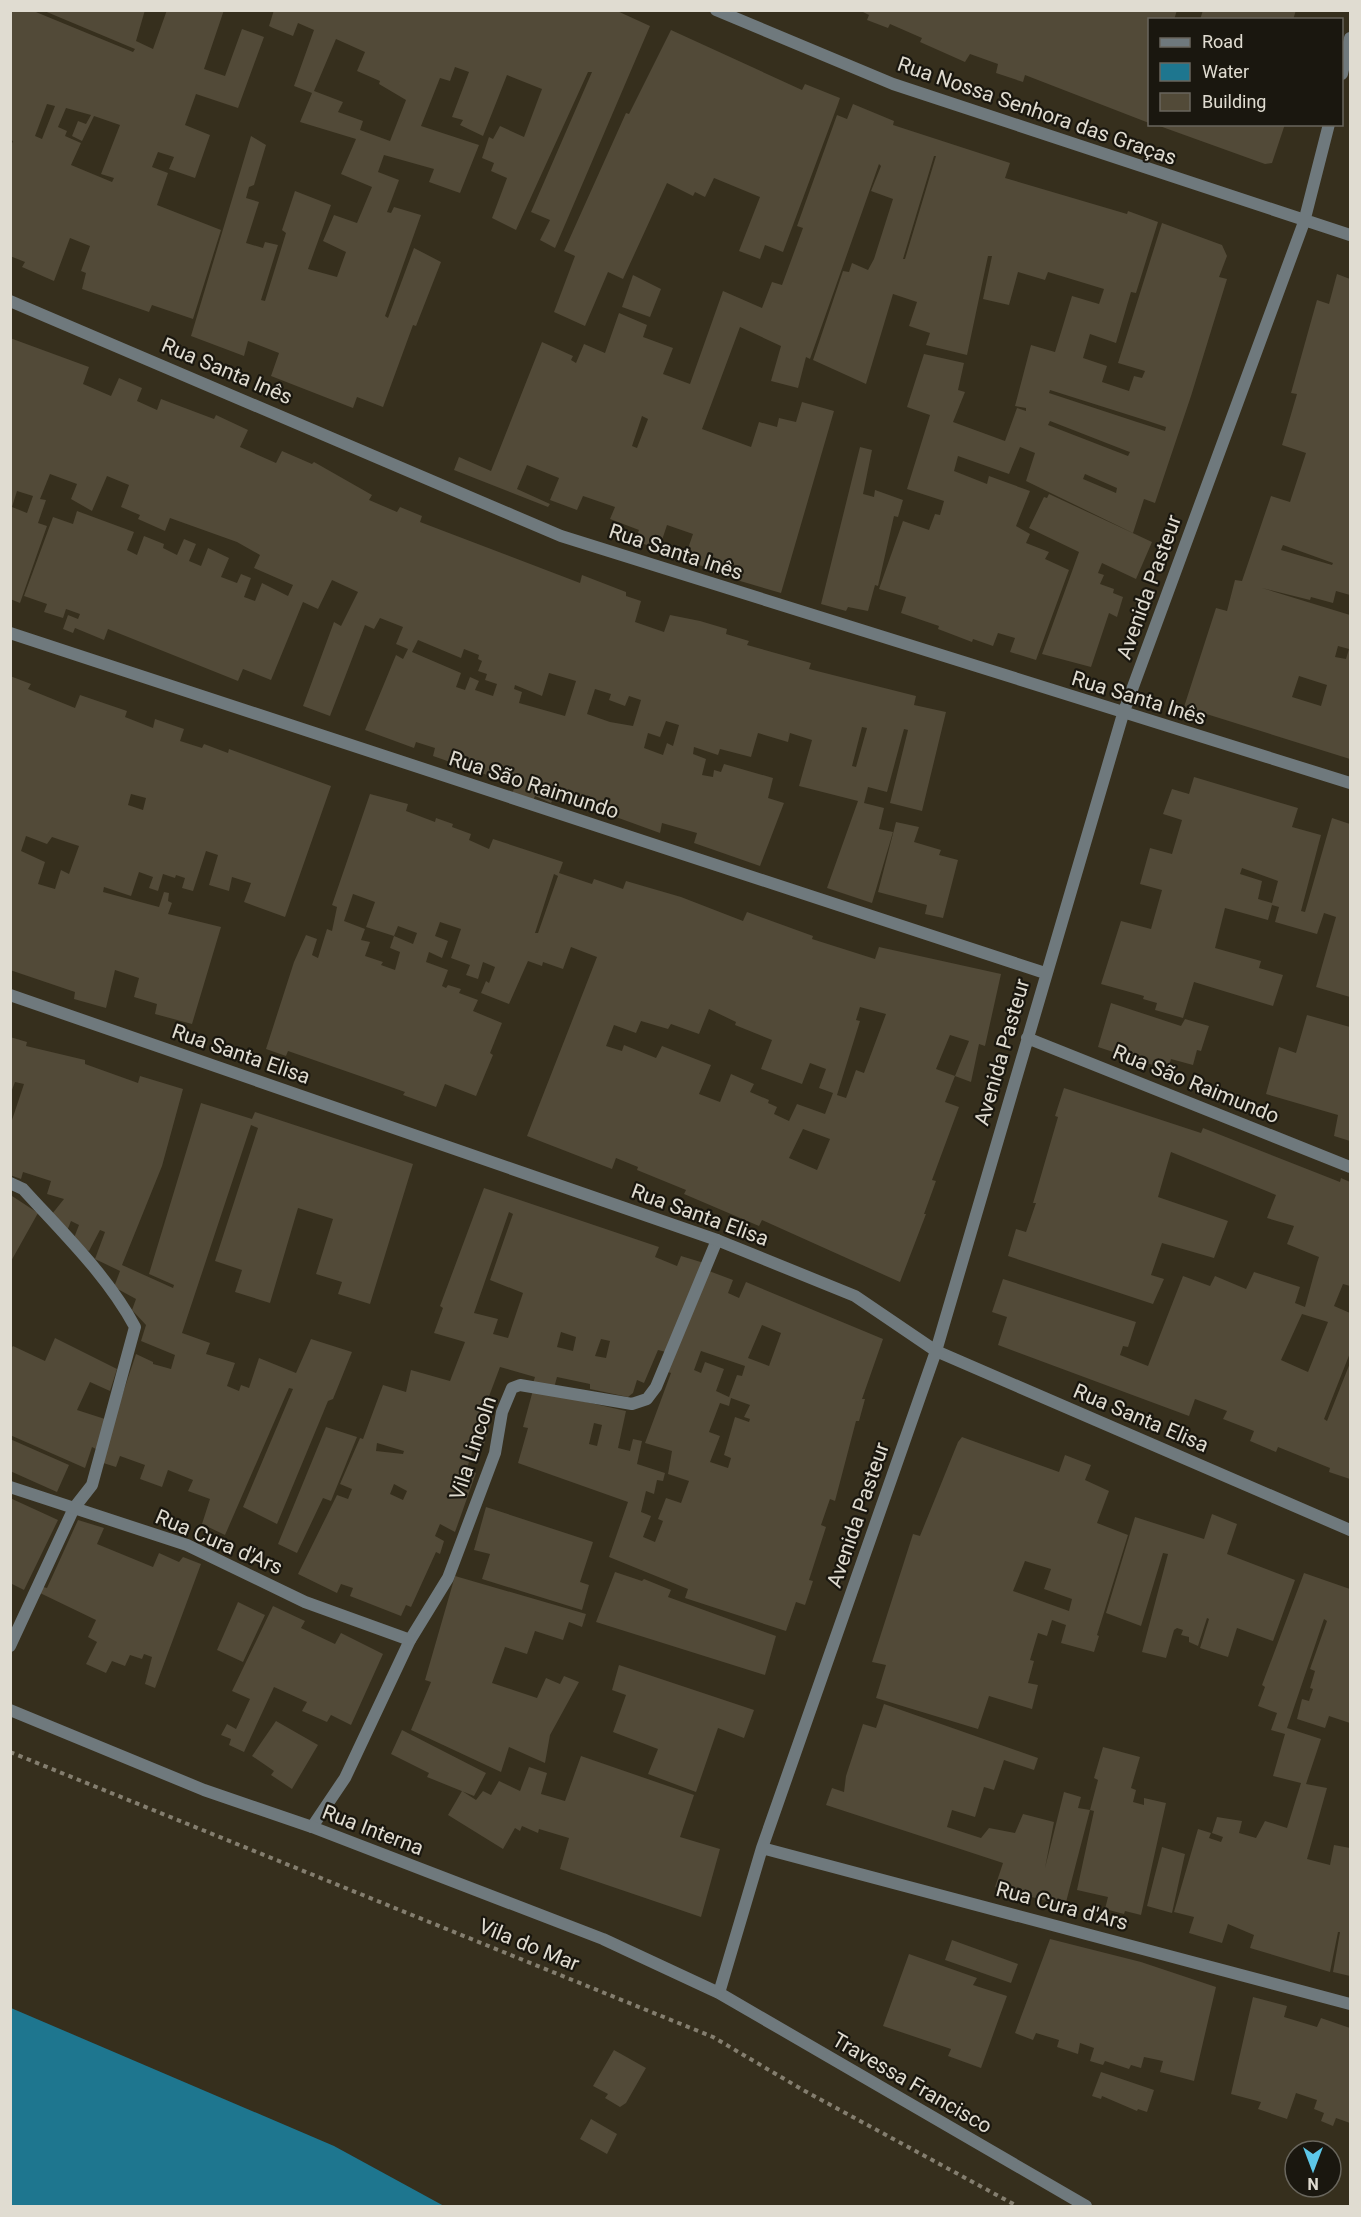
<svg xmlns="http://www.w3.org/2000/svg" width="1361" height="2217" viewBox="0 0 1361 2217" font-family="Roboto,sans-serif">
	<rect width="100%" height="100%" fill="#362f1d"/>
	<path fill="#1e768f" d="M11,2008L334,2146L444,2206H11Z"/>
	<path fill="#524a38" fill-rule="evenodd" d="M10,10H31L133,52L135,49L42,10H145L136,41L153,49L167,10H224L204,69L225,76L242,29L264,37L238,108L196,94L185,125L210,135L195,178L169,169L174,157L158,152L152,167L168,173L157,205L221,230L193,319L152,305L149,312L82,289L86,273L81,271L90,246L70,238L54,281L22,267L25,262L10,256V148L13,141L10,140ZM47,104L55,106L42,139L35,136ZM66,108L91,115L86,124L78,121L72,136L82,141L94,116L120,125L101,174L114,178L112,182L71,165L81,143L65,136L67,131L58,127Z
		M274,10H615L650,26L555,248L540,240L550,220L531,212L592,72H588L516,230L492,218L507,178L491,171L494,163L482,158L489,137L493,139L500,126L524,137L542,89L507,75L483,136L460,125L463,120L452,117L469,72L455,67L450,81L440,78L421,126L479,145L460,193L429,182L434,169L384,155L378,172L399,180L387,212L391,213L394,207L421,215L385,316L388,318L414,248L441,262L416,326L413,325L383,407L357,397L353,408L271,376L279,353L248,341L244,356L191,336L251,136L266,145L254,185L249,187L246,198L259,202L246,243L263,248L265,242L278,245L261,300L265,301L286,233L282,230L295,191L331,205L308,269L337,277L346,252L323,241L334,215L357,223L372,187L341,174L356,139L300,122L312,93L294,86L314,30L298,23L293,36L273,28L269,26ZM336,39L365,52L357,71L380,81L379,84L406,100L390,141L360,130L363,121L338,112L343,102L314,91Z
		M859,10H1177L1174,20H1149V123L1025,75L1023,82L996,73L998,64L970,54L965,62L920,42L922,38L890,24L888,28L867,20L869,15Z
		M1203,10L1212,11L1296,10L1293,20H1200Z
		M671,30L802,90L805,84L840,98L838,104L783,252L765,245L760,259L739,251L760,197L714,178L705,197L695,192L693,196L667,183L623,279L608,272L585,326L554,312L575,256L564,251L626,113L629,114Z
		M853,104L894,121L893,125L1010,163L1005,178L1127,214L1128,211L1158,222L1136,293L1131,292L1116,343L1090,334L1083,358L1107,366L1102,382L1129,391L1134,376L1142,378L1145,371L1118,363L1162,223L1222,245L1227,256L1219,277L1227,279L1191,396L1155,503L1144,499L1133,533L1026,481L1035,453L1020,447L1009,474L958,456L954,471L987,484L989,476L1030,491L1016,526L1030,534L1026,543L1049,552L1045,559L1069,570L1036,660L1010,652L1015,638L998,633L993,646L973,639L972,642L938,629L939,626L901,613L906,597L879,589L903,521L929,530L935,514L940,515L944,501L907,489L930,415L907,407L924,354L964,363L958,390L965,392L953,422L1005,441L1017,408L1026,411V408L1015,406L1031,345L1055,352L1072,296L1099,304L1104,289L1048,272L1045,280L1018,272L1009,305L983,299L992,256H988L967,355L926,345L930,333L909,326L917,302L893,294L866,384L813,360L843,271L849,272L852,263L868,270L874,259L893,199L871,191L881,166L879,164L810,359L806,357L798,388L771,381L781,346L740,327L702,429L751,447L759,422L777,427L779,418L796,422L802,402L834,411L781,593L713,573L714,570L684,560L693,534L667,525L659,549L635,541L639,530L610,519L615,507L583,496L577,510L550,500L559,478L527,465L517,489L550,504L548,507L454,470L459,457L491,471L542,342L573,356L571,360L576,363L584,344L605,353L619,313L647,325L643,337L673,348L663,374L690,384L723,291L762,308L772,282L782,285L803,228L797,226L837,115L847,119ZM934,156H936L905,259H903ZM1050,390L1148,421L1166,427L1165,431L1137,422L1049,393ZM642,416L648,419L637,448L632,446ZM1050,421L1127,451L1130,452L1128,456L1048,425ZM1085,474L1117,488L1116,493L1083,479Z
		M1154,124H1285L1272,163L1265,164Z
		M1337,274L1350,279V595L1336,591L1333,603L1311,597L1310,600L1262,588L1350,615V759L1184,707L1216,608L1227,611L1235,580L1242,581L1271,496L1290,502L1306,453L1282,445L1297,394L1291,393L1317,300L1329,304ZM1283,545L1333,563L1332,565L1281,550ZM1338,646L1349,649L1346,659L1335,657ZM1299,676L1327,685L1321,706L1292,697Z
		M633,275L661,289L650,317L622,307Z
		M10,338L89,367L83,384L111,396L119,378L142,388L137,401L157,410L161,399L214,419L216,415L248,430L240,447L276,463L282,451L312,464L314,462L372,495L369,500L397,512L400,507L422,516L420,522L580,583L582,575L626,592V596L641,601L635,622L664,632L670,615L700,621L727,629L726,634L749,641L747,645L811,663L809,669L916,696L914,705L946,712L922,811L890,803L908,730L904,729L887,792L868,787L864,803L884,808L879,829L893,832L872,903L827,888L858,801L799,786L812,740L790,733L788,742L758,733L751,757L720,749L718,755L694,747L693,754L706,759L702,775L713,777L714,770L721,772L724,764L773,778L768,798L784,803L760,866L694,843L697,833L662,823L660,833L580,804L578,808L553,799L551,803L535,796L533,801L512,793L516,785L433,756L435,748L416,742L414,748L365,730L396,655L403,659L408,649L396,644L403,627L380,618L374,629L365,625L330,716L303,706L334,622L341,626L358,592L332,580L318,609L303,602L271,680L243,669L238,681L108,629L104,640L75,628L73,633L63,629L68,615L78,619L80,614L66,609L63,618L44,612L47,604L24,596L53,517L73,524L77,511L134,532L127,550L137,555L144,536L164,544L163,548L177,555L184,539L196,544L189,561L201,566L208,548L229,558L221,577L237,583L241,574L251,578L244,597L255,601L262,583L288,596L293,585L254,568L260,555L237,542L170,518L165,531L138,519L140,515L121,507L129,485L107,476L92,511L71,499L77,484L50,474L40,499L46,500L38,523L47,526L20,603L10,599ZM17,491L33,496L27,513L12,507ZM418,640L461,658L464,649L479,655L478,659L482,661L478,671L487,674L485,680L497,684L493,696L475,690L479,681L470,677L465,690L456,687L461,673L412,652ZM549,673L576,681L565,716L519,703L522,692L514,689L515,685L542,696ZM595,689L611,694L609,700L625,706L629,696L641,700L633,726L610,722L587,714ZM666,721L679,725L673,746L667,743L663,755L644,748L648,733L660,737ZM862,727L867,728L856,767L852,766Z
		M860,447L872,450L863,494L874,497L875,490L903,500L898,517L894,516L878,586L875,585L868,611L848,607L846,611L821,604Z
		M1049,494L1152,542L1136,579L1102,563L1098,573L1104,575L1100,584L1114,589L1113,593L1123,597L1117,617L1109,613L1091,667L1042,654L1079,552L1029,528L1044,497L1047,498Z
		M10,676L31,684L28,689L75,708L80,695L127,711L125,717L153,728L155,719L184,729L180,741L202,748L204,744L228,753L229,749L331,786L285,917L244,902L251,883L232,877L229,891L209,885L218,855L206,851L193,891L182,888L185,878L176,875L175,878L163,874L158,891L149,888L153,877L139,872L131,896L104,887L103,892L159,907L164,892L169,893L168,901L172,903L168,914L221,927L192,1024L155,1014L157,1004L134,997L139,978L115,970L106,1008L74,999L75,992L10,970ZM131,794L146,798L143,810L128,805ZM26,836L47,844L52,837L79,846L69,874L61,870L55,889L38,884L45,862L21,851Z
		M1194,777L1298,808L1292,827L1321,835L1301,911L1305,912L1332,818L1350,824V997L1316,987L1336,917L1324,913L1317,934L1275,922L1279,907L1272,905L1268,920L1225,908L1215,948L1261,961L1259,968L1283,975L1273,1006L1194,982L1183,1018L1155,1010L1157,1003L1143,999L1144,996L1101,984L1121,921L1151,929L1162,890L1140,884L1147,859L1150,848L1172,854L1182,820L1163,814L1172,789L1189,794ZM1242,868L1278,881L1272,903L1258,899L1262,881L1240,874Z
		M370,794L408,804L406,811L435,822L436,818L453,824L452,827L471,834L469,840L489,849L493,839L563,862L559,873L592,884L594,879L623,889L626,881L681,897L743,921L747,912L813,936L812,939L875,959L879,947L1001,974L985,1046L979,1044L971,1082L955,1076L969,1041L950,1035L936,1069L955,1076L945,1102L959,1107L932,1180L936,1181L924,1214H926L900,1282L762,1220L759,1226L684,1194L686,1190L637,1170L638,1167L616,1158L612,1169L527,1136L597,957L571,947L563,969L543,962L542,966L528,961L509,1004L481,993L486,981L489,983L495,967L483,962L478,979L466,975L470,965L451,958L461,929L440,922L435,936L448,941L442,958L429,952L426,962L448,970L442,986L446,988L448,985L461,989L459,993L478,1000L473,1011L502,1023L490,1053L493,1055L476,1096L445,1084L436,1107L403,1095L405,1092L357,1075L288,1051L286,1056L266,1049L294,962L306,935L317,939L312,955L318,958L327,929L332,931L337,907L332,905ZM554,874L558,876L538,933H535ZM353,894L375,902L366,927L394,936L398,926L417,933L413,944L394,936L390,948L400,952L395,970L381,965L383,962L365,956L370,942L361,940L365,929L344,921ZM860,1007L886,1014L864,1073L856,1070L846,1098L837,1095L860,1021L856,1020ZM709,1009L736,1022L735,1025L772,1040L761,1069L802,1084L810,1063L826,1069L819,1088L833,1093L825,1114L797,1104L789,1121L774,1114L777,1107L768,1103L769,1100L750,1092L754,1084L731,1074L720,1102L699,1094L711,1065L662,1046L656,1058L624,1045L622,1051L606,1046L614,1025L636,1033L641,1021L668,1029L671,1024L699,1034ZM803,1129L830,1139L817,1170L789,1158Z
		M896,822L919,827L914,842L941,850L939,855L958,860L943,918L925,914L927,905L878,892Z
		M1111,1003L1181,1026L1185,1019L1209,1026L1201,1051L1197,1050L1193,1065L1171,1059L1168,1070L1098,1047Z
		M1307,1015L1350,1027V1141L1334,1136L1338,1115L1266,1094L1279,1047L1296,1053Z
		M10,1037L27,1042L26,1046L85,1060V1064L138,1083L140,1076L183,1089L162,1166L122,1265L173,1288L174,1285L149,1274L201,1103L252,1119L255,1112L413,1164L370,1304L338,1294L342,1282L316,1274L333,1219L298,1208L270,1303L235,1292L242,1270L215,1261L258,1128L251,1125L182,1333L210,1343L206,1354L235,1363L227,1386L239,1391L241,1385L249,1388L259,1358L296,1373L311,1339L352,1352L333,1399L328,1401L277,1524L243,1507L293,1389L289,1388L225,1535L202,1524L210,1499L188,1491L193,1480L168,1470L162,1487L140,1479L145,1465L120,1456L116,1467L100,1462L136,1354L153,1362V1364L171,1369L175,1355L141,1341L146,1325L132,1310L136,1299L114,1287L120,1271L95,1259L105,1232L100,1230L89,1251L72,1243L79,1225L71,1221L67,1231L52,1214L64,1199L47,1194L51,1181L23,1172L21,1179L10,1175V1126L24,1084L15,1082L10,1095Z
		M1064,1088L1201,1133L1203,1128L1340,1182L1341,1178L1350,1182V1286L1343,1284L1334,1306L1350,1313V1353L1324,1419L1327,1421L1350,1363V1479L1329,1472L1330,1468L1278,1447L1276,1452L1250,1441L1254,1431L1223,1419L1227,1411L1195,1399L1189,1416L998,1345L1007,1317L992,1312L1003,1279L1136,1322L1128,1347L1123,1346L1120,1355L1148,1366L1183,1276L1210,1286L1215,1276L1246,1289L1254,1272L1300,1287L1295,1303L1305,1307L1317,1263L1319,1257L1287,1244L1294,1226L1267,1218L1276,1195L1171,1152L1158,1197L1228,1221L1214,1258L1162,1243L1151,1275L1164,1279L1153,1304L1008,1256L1016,1229L1026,1232L1036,1203H1033L1058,1117L1055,1116ZM1302,1314L1328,1322L1308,1372L1281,1360Z
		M484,1188L656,1246L659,1247L655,1257L677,1266L681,1256L704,1263L666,1352L658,1350L644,1383L637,1380L633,1393L628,1397L590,1389V1384L557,1377L554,1388L533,1383L535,1377L500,1367L482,1415L492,1418L484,1444L475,1441L467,1469L476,1473L455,1532L440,1524L435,1536L444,1541L440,1554L436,1552L411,1607L406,1605L401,1616L350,1596L353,1588L341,1584L337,1593L298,1574L337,1495L348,1499L352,1489L340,1484L360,1438L363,1439L383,1385L406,1392L411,1370L450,1381L465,1342L434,1333L443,1308L440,1306ZM509,1212L513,1214L490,1280L523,1293L508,1338L493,1334L498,1319L474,1313ZM561,1332L576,1337L573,1351L557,1347ZM601,1339L610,1341L606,1358L595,1356ZM377,1443L404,1451L403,1454L376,1451ZM394,1484L407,1491L403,1500L390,1494Z
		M12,1196L38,1213L10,1263V1200Z
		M709,1271L733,1280L728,1293L739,1298L746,1282L883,1339L862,1399H865L859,1421H856L835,1501L830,1499L821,1525L826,1527L809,1580L813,1581L805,1605L796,1602L786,1631L685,1598L688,1589L609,1557L628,1502L518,1463L528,1428L523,1427L533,1390L626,1411L618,1448L630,1451L633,1439L642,1441L637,1464L665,1473L663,1481L657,1480L654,1494L646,1491L641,1512L651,1516L643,1537L655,1542L663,1521L658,1519L666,1498L681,1503L689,1481L668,1474L672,1451L645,1443L671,1373L665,1371ZM762,1325L781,1333L769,1366L748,1358ZM701,1351L745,1366L742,1376L737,1375L729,1397L716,1391L724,1369L705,1362L701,1373L694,1370ZM731,1398L750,1405L744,1417L750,1419L749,1422L735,1417L724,1455L731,1458L728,1468L710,1462L720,1436L709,1432L720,1403L729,1406ZM594,1423L602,1425L597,1446L589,1444Z
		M55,1338L117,1369L110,1391L90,1382L77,1410L108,1420L96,1449L92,1447L85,1468L10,1435V1350L13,1346L45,1361Z
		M326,1427L357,1437L331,1501L323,1498L297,1553L278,1544Z
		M962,1437L1059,1472L1065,1455L1091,1465L1085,1480L1109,1491L1097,1523L1128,1535L1097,1635L1099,1636L1094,1652L1061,1643L1066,1625L1052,1620L1047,1636L1038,1633L1030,1660L1034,1661L1028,1683L1038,1685L1032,1709L989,1696L978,1729L876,1698L886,1665L872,1662L913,1534L920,1536L958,1442ZM1025,1561L1051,1569L1044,1589L1072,1599L1069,1611L1013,1591Z
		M10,1439L69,1465L57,1492L10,1471Z
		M10,1498L58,1520L24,1590L10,1583Z
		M486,1507L593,1542L580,1582L589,1585L582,1610L482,1579L490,1554L474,1550Z
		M1212,1514L1237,1524L1227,1554L1295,1580L1273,1641L1237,1628L1228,1657L1200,1648L1209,1619L1207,1618L1198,1646L1189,1642V1637L1181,1635L1183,1630L1177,1628L1174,1630L1166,1658L1142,1652L1168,1554L1163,1553L1141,1626L1106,1613L1135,1517L1204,1539Z
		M78,1520L104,1528L97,1544L153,1567L159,1553L179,1562L183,1557L201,1564L155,1688L145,1684L152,1657L144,1654L142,1659L130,1655L125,1666L112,1661L106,1673L86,1664L97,1642L88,1637L96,1620L40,1593L43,1587L47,1588Z
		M615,1572L642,1581L644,1579L671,1590L668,1597L776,1636L765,1675L596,1622Z
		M1304,1573L1350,1589V1723L1329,1716L1325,1728L1297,1719L1302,1699L1309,1701L1313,1689L1310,1688L1315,1671L1310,1669L1327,1621L1324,1619L1287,1728L1321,1739L1306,1784L1327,1788L1307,1859L1330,1865L1334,1845L1350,1848V1976L1333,1972L1340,1932H1338L1330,1972L1250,1948L1254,1935L1228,1924L1222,1943L1189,1933L1194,1917L1174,1912L1198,1829L1211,1833L1209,1838L1221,1842L1223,1837L1212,1833L1217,1817L1242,1821L1239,1833L1256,1838L1265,1821L1287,1828L1301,1783L1273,1776L1285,1734L1271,1730L1277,1713L1258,1706L1265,1687L1262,1685Z
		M455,1576L586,1614L582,1627L569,1622L563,1640L535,1631L527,1654L505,1647L492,1683L537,1698L546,1678L560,1684L564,1676L579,1682L550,1735L545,1763L509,1747L501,1772L411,1730L431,1682L425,1680Z
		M238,1602L265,1615L243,1662L217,1650Z
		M273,1606L305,1621L301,1628L335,1644L341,1633L383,1654L351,1725L331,1715L327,1722L302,1711L307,1702L274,1687L244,1752L229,1745L231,1739L221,1735L227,1724L236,1729L250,1699L232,1691Z
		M619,1665L754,1710L744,1738L718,1728L696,1792L648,1774L658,1749L613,1732L626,1695L612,1690Z
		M884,1704L1038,1758L1034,1770L1004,1760L994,1790L984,1787L975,1817L952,1810L947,1827L981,1838L989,1828L1015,1833L1023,1814L1054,1822L1045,1868L1064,1792L1081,1797L1078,1808L1090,1810L1065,1906L995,1887L1003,1863L826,1805L832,1788L844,1792L846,1776L863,1724L876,1728Z
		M276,1721L318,1745L292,1789L271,1775L274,1771L252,1756Z
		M402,1730L486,1773L474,1796L427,1777L429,1773L391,1754Z
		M1103,1747L1140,1757L1131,1788L1136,1790L1133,1802L1144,1805V1798L1166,1803L1141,1915L1125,1911L1124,1914L1105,1909L1108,1897L1077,1890L1094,1811L1090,1810L1098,1780L1094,1778Z
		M581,1756L694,1795L680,1837L720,1849L701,1917L560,1869L569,1838L539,1829L538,1833L522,1826L520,1831L515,1828L503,1849L448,1815L462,1791L476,1800L483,1791L491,1795L499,1781L520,1791L529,1767L547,1773L541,1794L565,1801Z
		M1162,1847L1185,1854L1172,1913L1147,1906Z
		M1050,1939L1141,1962L1216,1987L1194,2081L1160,2072L1163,2061L1144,2057L1141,2068L1131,2065L1129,2069L1105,2061L1103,2065L1090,2061L1094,2048L1080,2043L1078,2054L1057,2047L1059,2040L1036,2033L1033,2040L1015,2033Z
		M952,1940L1018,1964L1011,1983L945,1960Z
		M909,1954L977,1978L973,1985L1007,1996L981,2068L948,2056L951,2049L883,2026Z
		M1253,1997L1287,2006L1284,2017L1317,2027L1321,2018L1350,2028V2123L1336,2118L1333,2126L1321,2121L1324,2113L1314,2109L1317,2100L1296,2093L1287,2119L1258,2109L1261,2102L1231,2094Z
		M614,2050L646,2068L626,2103L620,2107L605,2098L608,2094L593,2086Z
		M1101,2072L1154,2090L1147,2112L1138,2109L1137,2111L1102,2096L1101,2099L1092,2096Z
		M591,2119L617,2134L607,2154L580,2139Z"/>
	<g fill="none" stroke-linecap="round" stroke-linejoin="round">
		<path stroke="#847e6f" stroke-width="4" stroke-dasharray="4.5 4.5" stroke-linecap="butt" d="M10,1752L713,2037L803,2090L1017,2206"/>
		<path stroke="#6f797d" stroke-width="12" d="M10,1183L23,1189C63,1233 107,1275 135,1327L92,1485L74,1508L10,1646
			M312,1827L345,1778L410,1640L448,1578L495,1453L502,1412L512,1388L520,1385L632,1404L647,1399L656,1387L717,1240"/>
		<path stroke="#6f797d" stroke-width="12" d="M716,10L893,84L1350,235
			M1342,74L1350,38
			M10,301L561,536L1350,783
			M10,633L1045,973
			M10,995L717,1240L855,1296L936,1351L1350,1530
			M1027,1038L1350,1167
			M10,1487L187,1545L305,1602L410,1640
			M10,1710L204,1790L312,1827L603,1939L719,1993L1086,2206
			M762,1848L1350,2004
			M719,1993L762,1848L936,1351L1123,714L1304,222L1329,124"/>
	</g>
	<g text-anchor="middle" stroke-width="4.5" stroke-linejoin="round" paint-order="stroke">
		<g font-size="21" fill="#e0dcd1" stroke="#1a170f">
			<text transform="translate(1037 111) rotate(19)" y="7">Rua Nossa Senhora das Graças</text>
			<text transform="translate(227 371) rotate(23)" y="7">Rua Santa Inês</text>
			<text transform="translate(676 552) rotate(18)" y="7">Rua Santa Inês</text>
			<text transform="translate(1149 587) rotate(-70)" y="7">Avenida Pasteur</text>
			<text transform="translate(1139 698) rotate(17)" y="7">Rua Santa Inês</text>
			<text transform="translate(534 785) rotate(18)" y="7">Rua São Raimundo</text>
			<text transform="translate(1002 1052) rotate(-74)" y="7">Avenida Pasteur</text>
			<text transform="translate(241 1054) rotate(19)" y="7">Rua Santa Elisa</text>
			<text transform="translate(1196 1084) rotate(22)" y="7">Rua São Raimundo</text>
			<text transform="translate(700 1215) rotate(20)" y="7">Rua Santa Elisa</text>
			<text transform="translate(1141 1418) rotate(23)" y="7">Rua Santa Elisa</text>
			<text transform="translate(473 1448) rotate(-72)" y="7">Vila Lincoln</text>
			<text transform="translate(858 1515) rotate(-71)" y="7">Avenida Pasteur</text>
			<text transform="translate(219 1542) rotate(23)" y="7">Rua Cura d'Ars</text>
			<text transform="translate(373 1830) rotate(21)" y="7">Rua Interna</text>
			<text transform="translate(1062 1906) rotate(15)" y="7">Rua Cura d'Ars</text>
			<text transform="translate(529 1945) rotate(22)" y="7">Vila do Mar</text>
			<text transform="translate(912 2083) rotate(30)" y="7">Travessa Francisco</text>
		</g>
	</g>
	<rect width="1361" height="2217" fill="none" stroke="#e0dcd1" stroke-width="24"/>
	<rect x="1148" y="18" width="195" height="108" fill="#1a170f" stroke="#69665d" stroke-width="1.5"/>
	<rect x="1160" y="38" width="30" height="9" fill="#6f797d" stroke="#69665d" stroke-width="1.5"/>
	<text x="1202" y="48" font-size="18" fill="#e0dcd1">Road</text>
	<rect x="1160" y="63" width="30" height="18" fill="#1e768f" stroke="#69665d" stroke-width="1.5"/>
	<text x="1202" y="78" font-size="18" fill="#e0dcd1">Water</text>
	<rect x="1160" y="93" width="30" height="18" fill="#524a38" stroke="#69665d" stroke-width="1.5"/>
	<text x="1202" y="108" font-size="18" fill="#e0dcd1">Building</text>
	<g transform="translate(1313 2169) rotate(180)"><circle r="28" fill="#1a170f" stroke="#69665d" stroke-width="1.5"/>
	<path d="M0-4.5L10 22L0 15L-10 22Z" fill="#5dc7e8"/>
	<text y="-9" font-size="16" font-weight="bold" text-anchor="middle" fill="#e0dcd1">N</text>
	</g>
</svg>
